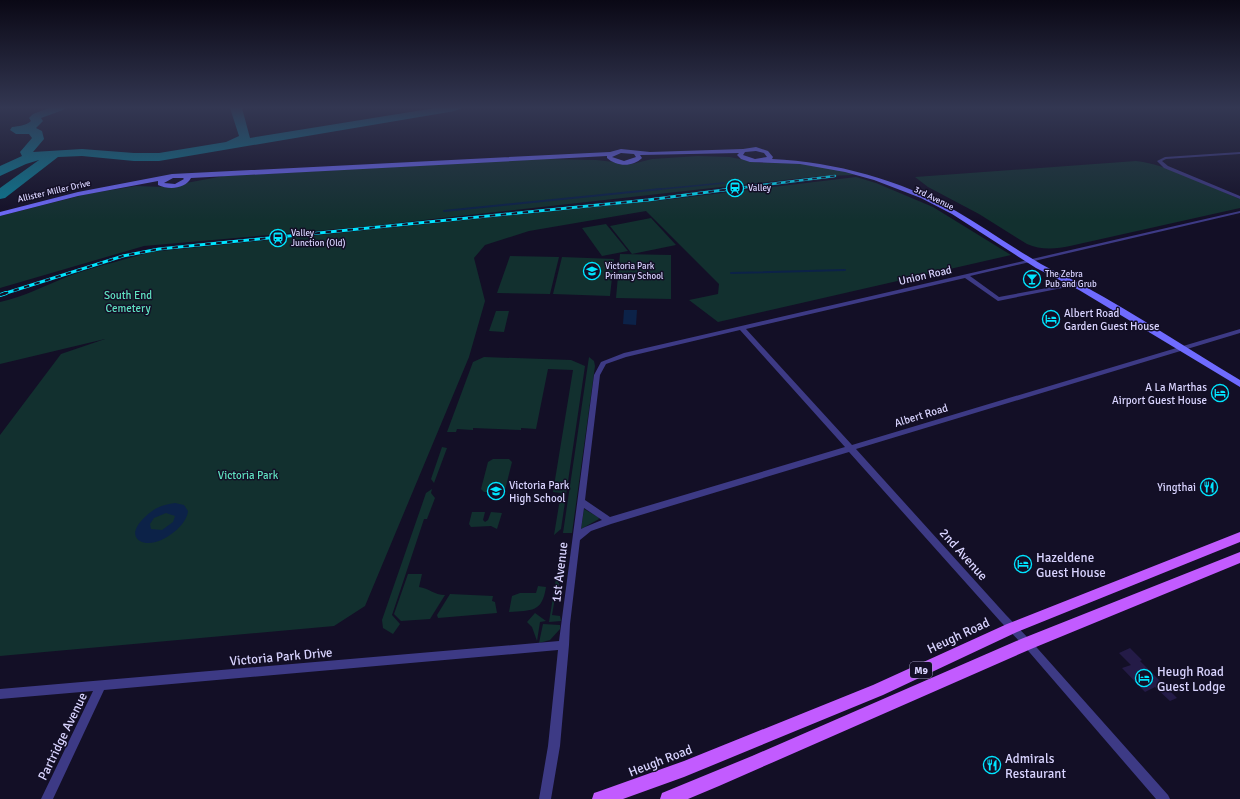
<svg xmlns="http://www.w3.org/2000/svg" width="1240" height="799" viewBox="0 0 1240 799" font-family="Signika,sans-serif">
	<rect width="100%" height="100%" fill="#130f26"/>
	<path fill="#12302f" d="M698,156L730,157L760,163L775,162L798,163L839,170L855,175L821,176L361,227L144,246L0,288V216L87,194L136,186L164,187L224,176L544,159L596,160L632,164L652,159Z
		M1136,161C1166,164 1211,187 1240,199V208L1070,246C1056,249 1040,250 1027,244L979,214L928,187L915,177Z
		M856,177L876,183L933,207L1011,255L718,322L689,300L718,294L719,284L646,211L529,231L485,245L474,258L485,301L469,357L365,606L334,626L0,656V435L61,354L105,339L0,364V302C24,297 46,285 69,276C96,266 124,260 151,252L664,200Z
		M651,218L676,245L632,254L610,226Z
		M606,224L628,251L602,256L582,228Z
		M620,254L671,255V299L616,298Z
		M510,256L559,257L550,294L497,293Z
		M562,257L614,259L610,296L553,294Z
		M496,311H509L504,332L489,331Z
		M484,357L571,360L585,366L561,529L554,535L561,493L553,492L573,370L548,369L536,429L521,428V430L473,428V430L457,429L456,432H447L473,362Z
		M589,357L594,361L595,366L572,533H563Z
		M442,447L447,448L434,483L431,479Z
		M493,459H509L512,462L505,490L501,493L484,492L481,489L488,462Z
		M432,489L431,493L435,498L427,519H424L392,615L400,624L393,634L383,628L382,620L426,493Z
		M584,509L598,517L599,519L581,529Z
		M472,512H485L483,520L485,522L488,520L491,512L502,513L497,529L491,526L471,527L469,524Z
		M559,560L569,561L560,562L558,583H559V586H557L552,615L560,616L561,621L549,622Z
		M408,574H422L419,587C429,588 434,595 445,595L430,619L401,621L394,614Z
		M538,586L546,587C542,613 532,610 509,612L512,596L520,593H536Z
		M450,594L493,596L492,601L495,602L497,613L438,618L437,615Z
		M535,613L546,621L540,622L537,641L532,627L527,622Z
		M543,624L560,625V629L550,640L539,643Z"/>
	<path fill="#0c2248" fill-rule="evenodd" d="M624,310H637L636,325L623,324Z
		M175,503L184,505L188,511C187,527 156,550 140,541C125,532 149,512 157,508C163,505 169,504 175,503ZM166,513L175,516L173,522L162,530L151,529L150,524L154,518Z"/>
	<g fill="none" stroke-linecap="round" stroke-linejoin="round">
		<path stroke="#0c2248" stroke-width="1.5" d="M651,190L724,183"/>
		<path stroke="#0c2248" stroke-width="2" d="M444,211L661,189
			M731,273L845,270"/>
		<path fill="#0a7a92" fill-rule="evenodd" d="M49,108H65L63,110L41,118L43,121L36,128L42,131L44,139L33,152L82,149L134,153H159L226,142L239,136L230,108H242L250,138L435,108H461L455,111L159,161H134L82,156L58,157L5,198L0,199V188L39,160L26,164L0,176V166L22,156L20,152L32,138L29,134H16L10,130L12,127C19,126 25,126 31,121L29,118L33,114Z"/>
	</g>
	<path fill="#241b47" d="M1130,648L1142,660L1140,661L1177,698L1170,701L1155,687L1145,692L1122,668L1131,665L1119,653Z"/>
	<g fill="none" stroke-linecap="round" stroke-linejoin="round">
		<path fill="#3d3a85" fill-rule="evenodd" d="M1240,152V154L1166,159L1162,161L1168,166L1240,196V199L1164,168L1157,161L1165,157Z
			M1240,211V213L970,276L999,297L1074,283V285L1072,286L998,301L965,278L746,329L852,445L1240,329V333L856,449L1006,615L1030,640L1168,795L1170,799H1156L1024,646L1000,621L849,452L611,524L591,531L580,540L570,624L569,645L560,746L551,799H539L548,746L558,650L104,690L53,799H41L93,691L0,699V689L559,641L594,375L601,362L624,353ZM740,330L845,447L610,517L585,500L600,375L606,364L626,357ZM584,508L602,520L585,527L581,529Z"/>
		<path fill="#6f6bff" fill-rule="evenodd" d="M756,147L768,151L773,157L772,159C836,162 900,180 956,211C985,228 1012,247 1041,264C1055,272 1070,278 1084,286C1137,315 1188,349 1240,380V387L1079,290L1036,268L952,214L921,198L874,180L845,172L800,164L750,162L741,159L737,155L739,153L640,155L642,158C633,167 617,167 607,158V156L191,178C185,189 169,190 158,185V181L78,196L0,216V212L78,192L172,174L610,152L621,149L650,152L743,149ZM756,151L764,153L767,157L755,159L743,155L745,152ZM621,153L634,154L636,157L624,161L612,157ZM173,178H183L184,179L175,184L164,183Z"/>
		<path fill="#c25bff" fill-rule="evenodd" d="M1240,532V542L1017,632L883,695L684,777L623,799H592L594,793L600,791L684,761L873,685L1007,624Z
			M1240,552V563L1031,649L719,786L688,799H660L662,793L752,756L1021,639Z"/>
		<g stroke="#00e5ff" stroke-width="2.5">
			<path id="rail-far2" d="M723,190L835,176"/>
		</g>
		<g stroke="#00e5ff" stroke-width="3">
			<path id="rail-far1" d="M3,294L123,256L159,249L648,200L731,189"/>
		</g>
		<g stroke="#00e5ff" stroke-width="4">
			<path id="rail" d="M0,295L6,293"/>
		</g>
		<use href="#rail-far2" stroke="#130f26" stroke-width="1.5" stroke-dasharray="4.5" stroke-linecap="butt"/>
		<use href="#rail-far1" stroke="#130f26" stroke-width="2" stroke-dasharray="5.5" stroke-linecap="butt"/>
		<use href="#rail" stroke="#130f26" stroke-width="2.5" stroke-dasharray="7" stroke-linecap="butt"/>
	</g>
	<linearGradient id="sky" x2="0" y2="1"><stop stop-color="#0a0815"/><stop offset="0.49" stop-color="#333752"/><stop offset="1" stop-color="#333752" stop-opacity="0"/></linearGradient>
	<rect width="1240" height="220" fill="url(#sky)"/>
	<defs>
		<g id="station-ring" transform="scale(0.9)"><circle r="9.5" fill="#130f26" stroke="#00e5ff" stroke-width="1.5"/><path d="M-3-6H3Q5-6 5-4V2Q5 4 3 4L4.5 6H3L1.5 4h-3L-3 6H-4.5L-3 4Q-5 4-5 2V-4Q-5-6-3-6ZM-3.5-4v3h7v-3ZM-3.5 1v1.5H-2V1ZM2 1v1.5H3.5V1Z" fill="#00e5ff"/></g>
		<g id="school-ring" transform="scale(0.9)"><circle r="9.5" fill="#130f26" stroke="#00e5ff" stroke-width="1.5"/><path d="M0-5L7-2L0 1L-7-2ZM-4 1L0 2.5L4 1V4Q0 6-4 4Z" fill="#00e5ff"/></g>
		<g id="bar-ring" transform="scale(0.9)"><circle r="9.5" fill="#130f26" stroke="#00e5ff" stroke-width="1.5"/><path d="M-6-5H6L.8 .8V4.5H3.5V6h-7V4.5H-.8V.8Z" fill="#00e5ff"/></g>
		<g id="hotel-ring" transform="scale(0.9)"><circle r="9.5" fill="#130f26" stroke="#00e5ff" stroke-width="1.5"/><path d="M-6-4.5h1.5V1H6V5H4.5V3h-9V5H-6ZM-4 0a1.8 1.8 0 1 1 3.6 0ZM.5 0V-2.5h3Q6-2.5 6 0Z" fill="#00e5ff"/></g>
		<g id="restaurant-ring" transform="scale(0.9)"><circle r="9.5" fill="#130f26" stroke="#00e5ff" stroke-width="1.5"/><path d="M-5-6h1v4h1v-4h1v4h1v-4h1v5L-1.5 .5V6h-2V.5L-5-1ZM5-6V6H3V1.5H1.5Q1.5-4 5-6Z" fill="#00e5ff"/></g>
	</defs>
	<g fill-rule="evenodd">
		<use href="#station-ring" x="735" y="188"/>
		<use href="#station-ring" x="278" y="238"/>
		<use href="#school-ring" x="592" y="271"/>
		<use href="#bar-ring" x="1032" y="279"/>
		<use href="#hotel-ring" x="1051" y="319"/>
		<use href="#hotel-ring" x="1220" y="393"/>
		<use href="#restaurant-ring" x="1209" y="487"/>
		<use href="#school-ring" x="496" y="491"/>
		<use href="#hotel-ring" x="1023" y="564"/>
		<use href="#hotel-ring" x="1144" y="678"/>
		<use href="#restaurant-ring" x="992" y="765"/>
	</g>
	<g text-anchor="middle" stroke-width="3" stroke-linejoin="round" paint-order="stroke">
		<g font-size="9" fill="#d9d4ff" stroke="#130f26" text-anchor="start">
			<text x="748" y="191">Valley</text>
			<text x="291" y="236">Valley<tspan x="291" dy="10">Junction (Old)</tspan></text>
			<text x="605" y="269">Victoria Park<tspan x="605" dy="10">Primary School</tspan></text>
			<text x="1045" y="277">The Zebra<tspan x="1045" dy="10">Pub and Grub</tspan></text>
		</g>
		<g font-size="9" fill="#d9d4ff" stroke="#130f26">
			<text transform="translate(54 191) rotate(-13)" y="3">Allister Miller Drive</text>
			<text transform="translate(934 198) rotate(26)" y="3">3rd Avenue</text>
		</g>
		<rect fill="#130f26" stroke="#9e99be" stroke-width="1" x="910" y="662" width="22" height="16" rx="3"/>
		<g font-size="10" font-weight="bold" fill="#d9d4ff">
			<text x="921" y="674">M9</text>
		</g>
		<g font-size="11" fill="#d9d4ff" stroke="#130f26">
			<text transform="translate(925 275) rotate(-13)" y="4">Union Road</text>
			<text transform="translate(921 415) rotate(-17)" y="4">Albert Road</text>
		</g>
		<g font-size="11" fill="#5fe0c0" stroke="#130f26">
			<text x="128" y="299">South End<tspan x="128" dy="13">Cemetery</tspan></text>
			<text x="248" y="479">Victoria Park</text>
		</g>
		<g font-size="11" fill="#d9d4ff" stroke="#130f26" text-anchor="start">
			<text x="1064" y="317">Albert Road<tspan x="1064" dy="13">Garden Guest House</tspan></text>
			<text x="1207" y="391" text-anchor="end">A La Marthas<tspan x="1207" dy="13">Airport Guest House</tspan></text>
			<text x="509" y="489">Victoria Park<tspan x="509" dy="13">High School</tspan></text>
			<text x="1196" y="491" text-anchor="end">Yingthai</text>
		</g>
		<g font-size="13" fill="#d9d4ff" stroke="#130f26">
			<text transform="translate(964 554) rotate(48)" y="5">2nd Avenue</text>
			<text transform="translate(559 572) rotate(-83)" y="5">1st Avenue</text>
			<text transform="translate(958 635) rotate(-25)" y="5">Heugh Road</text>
			<text transform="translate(281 656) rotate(-5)" y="5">Victoria Park Drive</text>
			<text transform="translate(62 736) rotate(-64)" y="5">Partridge Avenue</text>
			<text transform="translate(660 760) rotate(-21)" y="5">Heugh Road</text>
		</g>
		<g font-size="13" fill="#d9d4ff" stroke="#130f26" text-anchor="start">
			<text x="1036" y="562">Hazeldene<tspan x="1036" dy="15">Guest House</tspan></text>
			<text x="1157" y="676">Heugh Road<tspan x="1157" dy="15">Guest Lodge</tspan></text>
			<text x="1005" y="763">Admirals<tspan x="1005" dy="15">Restaurant</tspan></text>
		</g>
	</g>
</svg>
